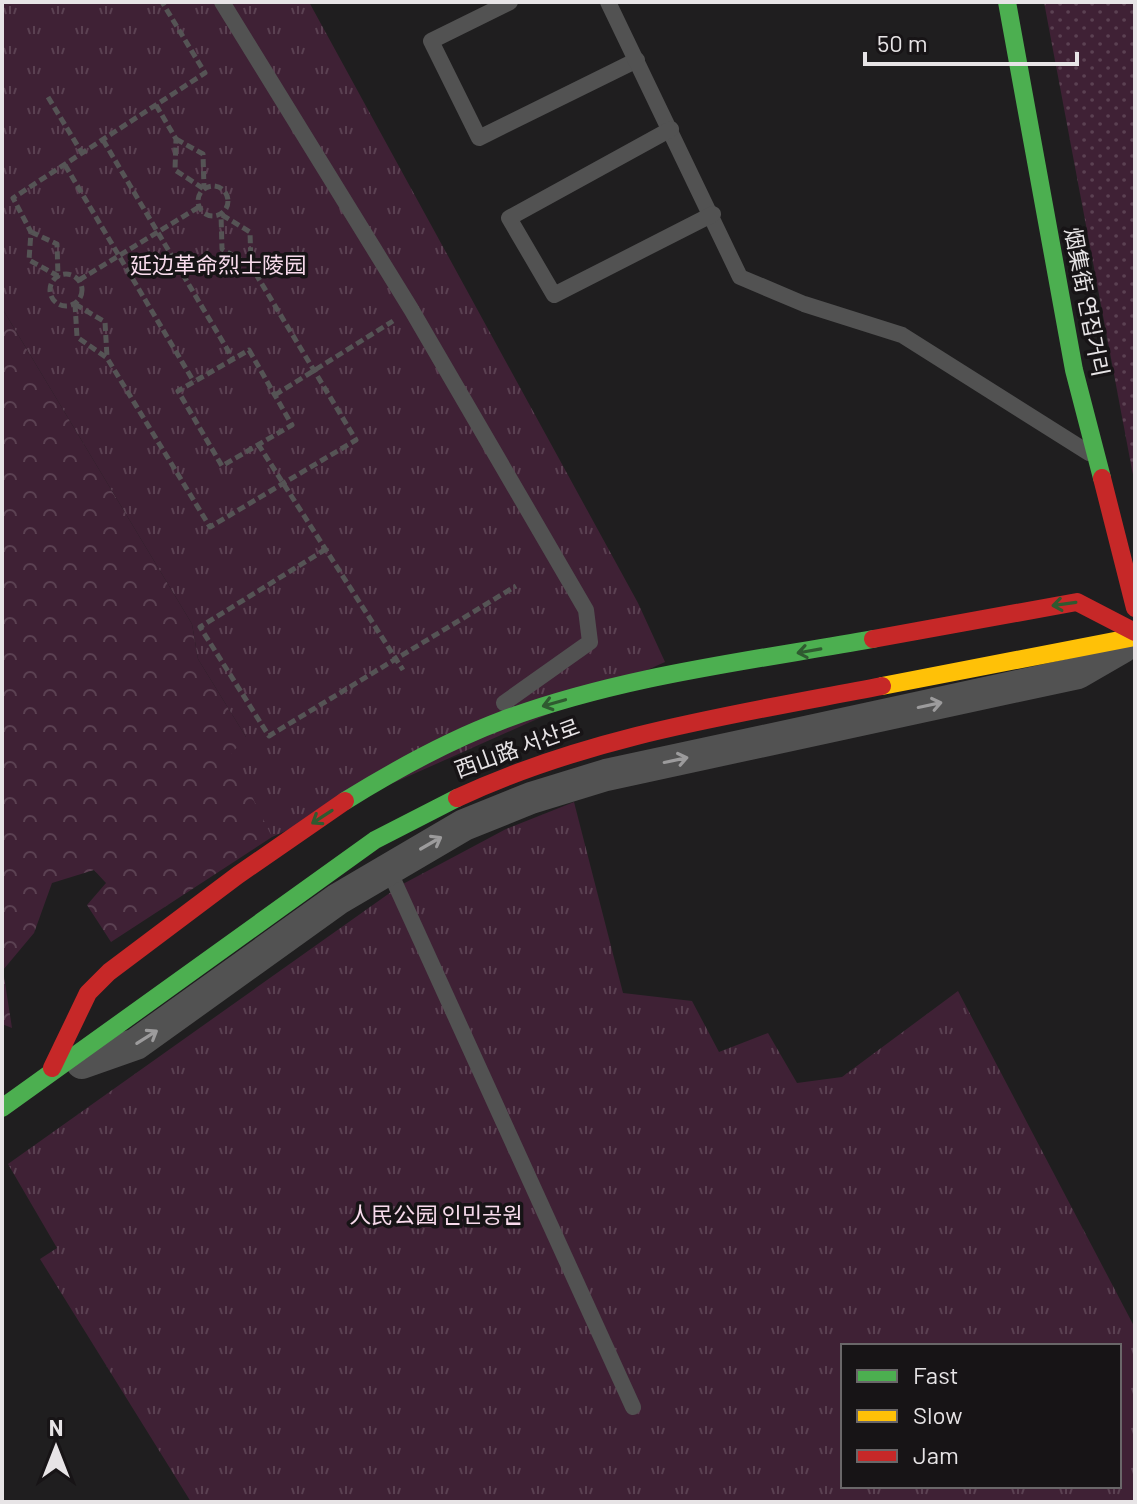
<svg xmlns="http://www.w3.org/2000/svg" width="1137" height="1504" font-family="Barlow,'Noto Sans SC','Noto Sans KR',sans-serif">
<style>
.grass{fill:url(#grass-dots)}
.forest{fill:url(#forest-crowns)}
.park{fill:url(#park-tufts);fill-rule:evenodd}
.lines{fill:none;stroke-linecap:round;stroke-linejoin:round}
.path{stroke:#555455;stroke-width:5;stroke-dasharray:8 4;stroke-linecap:butt}
.lane{stroke:#525252;stroke-width:16}
.street{stroke:#525252;stroke-width:32}
.fast{stroke:#4caf50;stroke-width:18}
.slow{stroke:#ffc107;stroke-width:18}
.jam{stroke:#c62828;stroke-width:18}
.oneway{stroke:#2f5a30}
.oneway2{stroke:#9c9b9c}
.labels{text-anchor:middle;stroke-width:7;stroke-linejoin:round;paint-order:stroke}
.park-label{font-size:22px;fill:#f8dbec;stroke:#171416}
.street-label{font-size:22px;fill:#e7e4e6;stroke:#171416}
</style>
<defs>
<pattern id="grass-dots" width="8" height="8" patternUnits="userSpaceOnUse" patternTransform="scale(2)"><rect width="8" height="8" fill="#3f2135"/><path d="M2 2h.1M6 6h.1" fill="none" stroke="#5b4152" stroke-width="1.8" stroke-linecap="round"/></pattern>
<pattern id="forest-crowns" width="20" height="18" patternUnits="userSpaceOnUse" patternTransform="scale(2)"><rect width="20" height="18" fill="#3f2135"/><path d="M2 6a3 3 0 1 1 6 0M12 15a3 3 0 1 1 6 0" fill="none" stroke="#5b4152"/></pattern>
<pattern id="park-tufts" width="24" height="20" patternUnits="userSpaceOnUse" patternTransform="scale(2)"><rect width="24" height="20" fill="#3f2135"/><path d="M3 7l-1-3M5 7V3M7 7l1-3M15 17l-1-3M17 17v-4M19 17l1-3" fill="none" stroke="#5b4152"/></pattern>
</defs>
<rect width="100%" height="100%" fill="#1f1e1f"/>
<path class="grass" d="M1044 2H1135V483L1132 470Z"/>
<path class="forest" d="M2 308 192 624 198 659 246 737 272 837 111 942 87 905 106 883 94 870 52 883 34 933 3 970 12 1028 2 1024Z"/>
<g class="park">
<path d="M2 2H309L638 603 665 662 272 837 231 754 246 737 198 659 192 624 2 308Z"/>
<path d="M574 802 623 993 692 1001 719 1052 768 1033 797 1083 842 1077 958 991 1135 1328V1502H191L40 1259 57 1248 8 1164 401 885 506 829ZM843 1346H1119V1486H843Z"/>
</g>
<g class="lines">
<g class="path">
<path d="M48 97 82 153"/>
<path d="M156 105 176 139 175 170 204 189"/>
<path d="M176 139 203 154 204 188"/>
<path d="M103 140 233 359"/>
<path d="M65 165 194 382"/>
<circle cx="213" cy="201" r="15"/>
<path d="M222 215 250 232 251 265"/>
<path d="M31 232 57 244 58 276 29 260 31 232 13 198 205 73 162 2"/>
<circle cx="66" cy="290" r="16"/>
<path d="M79 280 199 207"/>
<path d="M75 304 77 337 107 358 210 527 356 440 251 266 222 249 221 214"/>
<path d="M75 304 105 322 107 357"/>
<path d="M249 350 292 425 222 466 178 391Z"/>
<path d="M275 395 393 321"/>
<path d="M258 444 403 670"/>
<path d="M326 549 200 627 269 736 516 586"/>
</g>
<g class="lane">
<path d="M222 2 411 309 586 610 590 642 504 703"/>
<path d="M510 2 431 41 479 138 637 60"/>
<path d="M608 2 740 277 804 304 902 335 1089 453"/>
<path d="M671 129 509 218 554 295 713 214"/>
<path d="M388 868 633 1407"/>
</g>
<path class="street" d="M82 1063 136 1044 338 899 464 825 531 798 606 775 1078 673 1123 647"/>
<g class="fast">
<path d="M1007 2 1074 370 1102 478"/>
<path d="M345 801C395 770 447 741 503 720 621 676 750 661 873 639"/>
<path d="M2 1108 375 840 457 798"/>
</g>
<path class="slow" d="M882 686 1135 637"/>
<g class="jam">
<path d="M1102 478 1135 608"/>
<path d="M873 639 1077 602 1135 632"/>
<path d="M457 798C592 735 737 714 882 686"/>
<path d="M52 1068 88 993 109 972 238 875 345 801"/>
</g>
</g>
<defs><path id="oneway-shaft" d="M-6 0H5M1.5-3L5.5 0L1.5 3" fill="none" stroke-width="1.6" stroke-linecap="round" stroke-linejoin="round" transform="scale(2)"/></defs>
<g class="oneway">
<use href="#oneway-shaft" transform="translate(1064 604) rotate(172)"/>
<use href="#oneway-shaft" transform="translate(809 651) rotate(170)"/>
<use href="#oneway-shaft" transform="translate(554 703) rotate(164)"/>
<use href="#oneway-shaft" transform="translate(322 817) rotate(147)"/>
</g>
<g class="oneway2">
<use href="#oneway-shaft" transform="translate(930 705) rotate(-12)"/>
<use href="#oneway-shaft" transform="translate(676 760) rotate(-12)"/>
<use href="#oneway-shaft" transform="translate(431 843) rotate(-30)"/>
<use href="#oneway-shaft" transform="translate(147 1037) rotate(-32)"/>
</g>
<g class="labels">
<g class="park-label">
<text x="218" y="273">延边革命烈士陵园</text>
<text x="436" y="1223">人民公园 인민공원</text>
</g>
<g class="street-label">
<text transform="translate(1087 302) rotate(79)" y="8">烟集街 연집거리</text>
<text transform="translate(517 748) rotate(-20)" y="8">西山路 서산로</text>
</g>
</g>
<rect width="1137" height="1504" fill="none" stroke="#e7e4e6" stroke-width="8"/>
<rect x="841" y="1344" width="280" height="144" fill="#171416" stroke="#6a6769" stroke-width="2"/>
<rect x="857" y="1370" width="40" height="12" fill="#4caf50" stroke="#6a6769" stroke-width="2"/>
<text x="913" y="1384" font-size="24" fill="#e7e4e6">Fast</text>
<rect x="857" y="1410" width="40" height="12" fill="#ffc107" stroke="#6a6769" stroke-width="2"/>
<text x="913" y="1424" font-size="24" fill="#e7e4e6">Slow</text>
<rect x="857" y="1450" width="40" height="12" fill="#c62828" stroke="#6a6769" stroke-width="2"/>
<text x="913" y="1464" font-size="24" fill="#e7e4e6">Jam</text>
<g transform="translate(56 1448)" stroke="#171416" stroke-width="6" paint-order="stroke">
<path d="M0-6L14 30L0 20L-14 30Z" fill="#e7e4e6"/>
<text y="-12" font-size="22" font-weight="bold" text-anchor="middle" fill="#e7e4e6">N</text>
</g>
<path d="M865 52v12h212v-12" fill="none" stroke="#e7e4e6" stroke-width="4"/>
<text x="877" y="52" font-size="24" fill="#e7e4e6" stroke="#171416" stroke-width="6" paint-order="stroke">50 m</text>
</svg>
